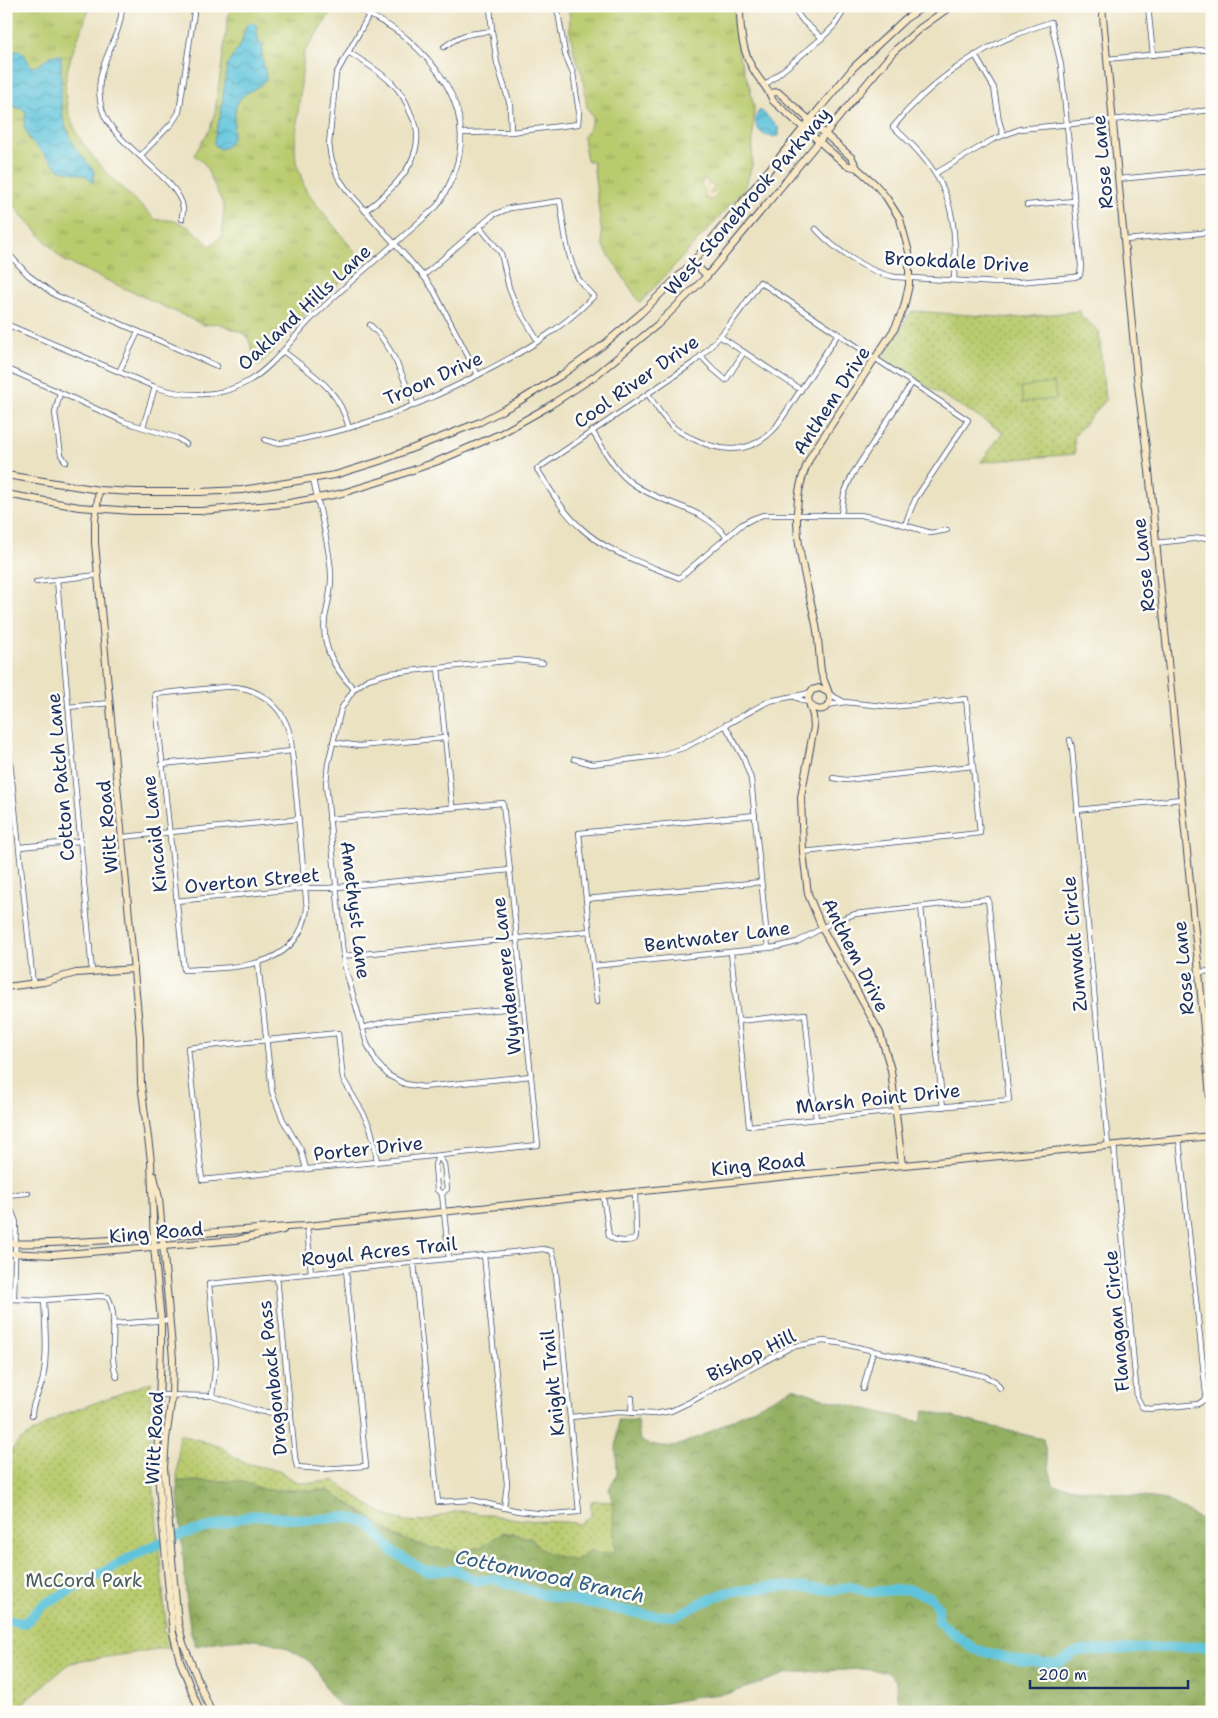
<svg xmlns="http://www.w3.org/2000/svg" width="1218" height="1718" font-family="'Shantell Sans',sans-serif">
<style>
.grass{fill:url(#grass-tufts);stroke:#6a7d66}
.forest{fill:url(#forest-crowns);stroke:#576f60}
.sand{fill:url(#sand-dots);stroke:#84847e}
.park{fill:url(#park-dots);stroke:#6a7d66}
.garden{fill:#bacb6e;stroke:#6a7d66}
.water{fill:url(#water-waves);stroke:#3c7a9c}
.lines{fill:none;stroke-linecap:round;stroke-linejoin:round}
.river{stroke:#5ec4db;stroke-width:10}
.street-casing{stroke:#3a4a6d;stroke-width:6}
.secondary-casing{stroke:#3a4a6d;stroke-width:8}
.street{stroke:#fff;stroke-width:4.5}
.secondary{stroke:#f8e8c3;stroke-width:6}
.labels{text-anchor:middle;stroke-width:5;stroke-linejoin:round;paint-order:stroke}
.street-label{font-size:19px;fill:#1b2f5e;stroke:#fdfcf7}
.park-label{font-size:19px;fill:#4b5e63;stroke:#fdfcf7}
.water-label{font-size:20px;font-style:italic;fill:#2f5c84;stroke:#fdfcf7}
</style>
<defs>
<pattern id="grass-tufts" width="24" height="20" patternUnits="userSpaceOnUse" patternTransform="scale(1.25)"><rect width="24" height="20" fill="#bacb6e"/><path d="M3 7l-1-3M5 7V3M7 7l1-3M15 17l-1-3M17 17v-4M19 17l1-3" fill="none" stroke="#96a55e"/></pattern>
<pattern id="forest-crowns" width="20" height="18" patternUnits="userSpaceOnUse" patternTransform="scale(1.25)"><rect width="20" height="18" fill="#93af61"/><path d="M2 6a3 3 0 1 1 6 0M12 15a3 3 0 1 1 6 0" fill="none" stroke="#778f53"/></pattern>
<pattern id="sand-dots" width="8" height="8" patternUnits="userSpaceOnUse" patternTransform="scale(1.25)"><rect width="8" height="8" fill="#eeda9e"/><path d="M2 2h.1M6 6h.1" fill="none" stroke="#ccbb8a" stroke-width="1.8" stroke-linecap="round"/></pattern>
<pattern id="park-dots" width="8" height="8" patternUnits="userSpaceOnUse" patternTransform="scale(1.25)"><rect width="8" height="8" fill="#bacb6e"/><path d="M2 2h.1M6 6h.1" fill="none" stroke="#96a55e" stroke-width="1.8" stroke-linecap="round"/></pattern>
<pattern id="water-waves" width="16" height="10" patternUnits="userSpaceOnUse" patternTransform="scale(1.25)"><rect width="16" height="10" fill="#5ec4db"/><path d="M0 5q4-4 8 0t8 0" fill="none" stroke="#4da0b5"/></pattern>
</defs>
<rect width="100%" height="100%" fill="#fdfcf7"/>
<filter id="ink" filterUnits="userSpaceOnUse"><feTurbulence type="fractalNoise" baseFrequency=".02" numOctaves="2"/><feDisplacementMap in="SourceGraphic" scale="10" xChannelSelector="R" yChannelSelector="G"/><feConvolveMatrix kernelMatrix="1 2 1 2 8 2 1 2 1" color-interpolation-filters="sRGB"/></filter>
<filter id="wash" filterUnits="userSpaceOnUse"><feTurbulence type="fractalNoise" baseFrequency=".0096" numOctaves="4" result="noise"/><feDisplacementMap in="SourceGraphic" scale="20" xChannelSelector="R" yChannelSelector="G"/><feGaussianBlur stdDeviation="1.12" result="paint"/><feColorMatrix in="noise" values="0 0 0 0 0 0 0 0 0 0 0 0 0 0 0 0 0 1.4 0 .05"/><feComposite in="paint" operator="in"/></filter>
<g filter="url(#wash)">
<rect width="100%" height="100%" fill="#ebe2c2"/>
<g class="grass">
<path d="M6 6H88L89 10C82 29 69 58 66 76 58 139 116 181 156 220 182 218 193 229 210 246L222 236 224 206 204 163 194 155 210 129 215 112 229 13 233 6H335L304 53 295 145 296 162 306 191 362 261 324 298 308 311 278 346 258 366 247 335 218 323 204 325 63 260 6 198Z"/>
<path d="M569 6H734L739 56 750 88 754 108 752 165 745 189 640 303 603 246 593 161H587L583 137 589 129 593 118 587 108 582 73 575 57 570 32Z"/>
</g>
<path class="forest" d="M793 1388 829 1400 921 1422 924 1410 1043 1439 1053 1485 1167 1500 1212 1526V1712H916C898 1705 896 1700 896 1681L887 1672 861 1669 788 1673 731 1693 702 1696 635 1709V1712H347C339 1705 332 1698 326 1688 321 1679 318 1670 310 1662 306 1659 301 1656 297 1654 266 1634 230 1638 196 1646L191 1634 187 1606 177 1481H241L266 1490H327L365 1514 393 1534 483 1546 504 1532 531 1538 541 1549 576 1561 584 1554 593 1550 612 1502 609 1489 617 1474 616 1450 618 1420H637L640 1440 647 1444 674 1447 701 1436Z"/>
<path class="sand" d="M705 179 708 181 707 185 711 184 714 185V188L710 192V194L715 192 717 194 714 199 709 200 705 198V190C703 187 699 185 703 180Z"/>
<g class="park">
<path d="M912 311 1014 318 1080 311 1081 316 1099 331 1105 401 1074 436 1075 454 981 462 1003 432 886 361 883 357Z"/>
<path d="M151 1382V1451L148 1455 151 1459 166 1625 163 1632 168 1634 170 1647 70 1663 21 1705 6 1709V1457L19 1441 60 1416Z"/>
<path d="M179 1434 221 1447 242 1462 279 1471 297 1482 312 1483 334 1480C360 1498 389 1526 423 1521 436 1519 447 1512 460 1511 486 1514 512 1519 537 1521 552 1522 566 1521 580 1524L591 1516V1501L612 1502 615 1552 599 1554 592 1550 584 1554 576 1561 553 1555 541 1549 531 1538 504 1532 483 1546 461 1552 433 1548 411 1542 393 1534 365 1514 327 1490H266L241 1481H177Z"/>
</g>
<path class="garden" d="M1054 383 1056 399 1023 402 1021 387Z"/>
<g class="water">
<path d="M252 22 257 26C258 33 256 43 264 46L262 47C261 61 265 66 266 79 259 90 242 91 237 104 231 118 239 147 219 149L214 144V140L221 113 227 65 241 44 246 26Z"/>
<path d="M15 51H21C27 56 27 64 34 67 45 64 49 51 61 56V104L64 122 74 146 94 171 93 183 86 176 59 169 30 140 24 127 26 111 6 103V55Z"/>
<path d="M759 111H762L779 128V136C763 140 749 126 759 111Z"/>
</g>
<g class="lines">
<path class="river" d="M6 1620 25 1623 43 1605 148 1548 180 1535 253 1515 307 1520 348 1517 368 1523 392 1551 425 1571 456 1570 477 1581 494 1579 541 1594 647 1615 676 1616 701 1603 728 1592 779 1586 833 1590 851 1587 870 1592 908 1589 930 1597 938 1606V1621L974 1649 1020 1661 1057 1664 1078 1651 1212 1646"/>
</g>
</g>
<g filter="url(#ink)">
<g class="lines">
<defs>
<g id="street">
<path d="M122 6C121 43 90 68 102 109 111 144 179 177 183 208 183 211 182 215 182 219"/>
<path d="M374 6 336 74 329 144 331 158 338 177 347 190 425 278 434 291 478 375"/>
<path d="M490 6 492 31 497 63 510 105 511 132"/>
<path d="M792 6 803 21 822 38"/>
<path d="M1148 6 1153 55"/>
<path d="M444 47C463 33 468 34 492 31"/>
<path d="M348 52C363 61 379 71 392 83 401 92 406 100 410 112 412 117 415 121 416 126 424 162 390 192 365 211"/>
<path d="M975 55 994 88 999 121 1003 134"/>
<path d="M1107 59 1212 49"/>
<path d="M764 86 822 38 834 26 847 6"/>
<path d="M461 133 511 132 578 124 579 112 573 73 565 54 557 6"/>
<path d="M140 156 172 123 179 112 195 6"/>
<path d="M936 173 992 140 1020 129 1212 110"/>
<path d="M1119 179 1212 170"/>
<path d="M1027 205 1074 201"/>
<path d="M479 226 501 253 509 288 515 303 538 341"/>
<path d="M816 229C835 250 867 272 895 277L998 283H1008L1075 277 1080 275 1081 266 1061 65 1051 22C988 41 935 76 893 127 948 174 958 209 954 280"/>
<path d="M1125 240 1212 232"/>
<path d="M6 251 28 275 55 295 217 366"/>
<path d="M6 324 155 387C184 397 219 398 247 382 274 367 291 339 312 318 351 279 396 244 437 206 480 142 462 86 406 38 391 24 371 17 354 6"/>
<path d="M370 325C391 343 405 380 414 406"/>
<path d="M721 337 801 390"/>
<path d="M283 351C314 376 338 387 349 428"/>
<path d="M701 356 713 369 726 380 744 352"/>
<path d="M6 368 125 422 177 438 186 444"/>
<path d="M119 372 138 332"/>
<path d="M60 393 55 413 61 455 66 462"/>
<path d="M648 394C655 405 662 417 671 425 679 433 689 437 698 441 728 454 754 452 776 427L838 334"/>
<path d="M143 427 155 387"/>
<path d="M592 431C604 449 615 472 633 484 664 506 700 505 727 537"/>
<path d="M265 440C269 441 272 442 276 443 285 444 315 436 325 434 381 421 427 401 478 375 520 354 561 330 594 296 589 290 582 285 578 278 566 255 564 226 560 201L510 208 493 215 423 276"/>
<path d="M313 479C319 509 329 542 331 573 332 589 328 603 325 618 321 647 335 669 354 689"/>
<path d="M841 514 844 494 852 475 912 383"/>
<path d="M905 525 911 509 916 498 968 420 760 282C740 312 721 339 693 363L537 469C550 489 562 511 580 527 607 553 646 564 679 578L741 525 752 519 763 515H860L887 520 931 533 947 530"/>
<path d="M1155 543 1212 537"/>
<path d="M57 580 92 972"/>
<path d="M36 582 98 575"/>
<path d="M438 668 452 806"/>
<path d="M224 687C259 685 286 707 291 741L307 909C298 971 233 967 184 970L155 694Z"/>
<path d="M829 694 844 702"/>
<path d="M795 697 809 703"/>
<path d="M68 707 110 703"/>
<path d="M6 722 33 984"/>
<path d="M725 725 743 757 751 779 768 948"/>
<path d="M1070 740 1072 748 1108 1146"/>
<path d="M333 742 359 746 445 738"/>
<path d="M574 759 592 764 658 756 686 747 769 701 805 694 810 692"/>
<path d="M162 764 292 751"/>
<path d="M833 778 846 780 973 766"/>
<path d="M1077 810 1181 799"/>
<path d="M329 819 503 803 538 1145 202 1180 188 1048 338 1033 343 1079 363 1113 370 1127 374 1142 377 1162"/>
<path d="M123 837 299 819"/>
<path d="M20 847 80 841"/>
<path d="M803 852 980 833 966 699 892 707 845 702 828 705"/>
<path d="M586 899 761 882"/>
<path d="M176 901 306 888H328L510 870"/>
<path d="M921 907 943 1107"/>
<path d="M343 956 589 931"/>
<path d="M258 963 272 1092 283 1120 301 1150 306 1169"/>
<path d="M593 966 777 947 797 942 833 922 855 914 988 899 1009 1100 749 1126 731 952"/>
<path d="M1199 972 1212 971"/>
<path d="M597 1002 579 833 755 815"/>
<path d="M738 1021 805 1014 816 1119"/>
<path d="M362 1028 389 1021 524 1007"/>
<path d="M531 1076 423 1087 405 1084 388 1075 377 1063 367 1044 344 964 326 784 328 764 341 709 354 689 368 679 390 673 517 660 543 663"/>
<path d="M1114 1145 1137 1397 1142 1407 1150 1409 1198 1404 1204 1400 1206 1394 1179 1139"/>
<path d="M438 1156 435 1165 437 1190 442 1194 449 1259"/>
<path d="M438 1156 444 1164 447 1189 442 1194"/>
<path d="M6 1195 28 1193"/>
<path d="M603 1195 609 1236C616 1242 626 1242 635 1239L636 1235 635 1192"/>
<path d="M6 1204 12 1212 16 1222 14 1299"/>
<path d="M307 1226 311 1273"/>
<path d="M484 1255 507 1484 504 1508"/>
<path d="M277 1277 295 1457 297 1467 323 1469 366 1466 346 1270"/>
<path d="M6 1299 44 1300 100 1296 108 1297C120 1318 107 1354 117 1377"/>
<path d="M113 1324 170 1320"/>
<path d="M863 1389 873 1351"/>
<path d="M160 1395 212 1396 258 1411 274 1413 291 1411"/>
<path d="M212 1396 216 1362 209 1284 543 1249 552 1251 555 1262 579 1512 553 1514 536 1513 518 1511 472 1500 438 1502 414 1263"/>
<path d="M631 1413 632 1398"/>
<path d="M32 1415C31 1403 41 1391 43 1378 48 1353 45 1325 44 1300"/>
<path d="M571 1417 619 1412 654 1414 671 1411 690 1402 791 1347 823 1341 839 1343 984 1376 995 1381 1000 1388"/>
</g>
<g id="secondary">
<path d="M740 6C740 31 742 53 756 74 762 83 769 90 773 101L846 165 857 168"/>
<path d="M1102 6 1137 378 1149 471 1199 972 1212 1121"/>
<path d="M770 93 778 92 852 158 857 168 875 184 886 197 900 219 909 252V285L904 307 895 328 812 454C782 510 804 567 816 625 819 641 819 656 821 671 822 679 831 693 830 700 828 714 809 712 808 697L812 690 820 688 827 692"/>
<path d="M693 262 707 276"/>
<path d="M6 475 99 490 134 492H199L242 490 335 475 380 461 480 422 516 403 560 376 602 346 640 314 693 262 853 68 905 19 925 6"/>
<path d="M99 490 95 521V543L140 1037 141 1084 151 1161 154 1247 161 1321V1345L157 1462 159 1486 173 1633 180 1661 200 1712"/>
<path d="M6 494 79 507 132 511H201L284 504 339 494 385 480 438 461 500 434 546 408 595 376 657 325 707 276 893 52 919 29 951 6"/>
<path d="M810 706 813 716 814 727 801 797 803 852 808 894 822 928 880 1033 891 1070 902 1165"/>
<path d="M6 987 44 982 76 973 134 969"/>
<path d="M154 1176 159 1198 173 1359 172 1396 166 1439 164 1468 174 1581 178 1623 183 1643 211 1712"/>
<path d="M6 1243C41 1245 75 1242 109 1240 175 1236 241 1229 307 1226L808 1174 1212 1136"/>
<path d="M6 1253 53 1255 176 1245 236 1240 283 1230"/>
</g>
</defs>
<use href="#street" class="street-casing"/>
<use href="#secondary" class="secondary-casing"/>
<use href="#street" class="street"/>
<use href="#secondary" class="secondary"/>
</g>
</g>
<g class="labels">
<g class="street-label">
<text transform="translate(1102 162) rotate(-95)" y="7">Rose Lane</text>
<text transform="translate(747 201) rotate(-49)" y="7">West Stonebrook Parkway</text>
<text transform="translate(957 261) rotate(3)" y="7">Brookdale Drive</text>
<text transform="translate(304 307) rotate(-43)" y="7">Oakland Hills Lane</text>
<text transform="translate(433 378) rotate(-24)" y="7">Troon Drive</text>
<text transform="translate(636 381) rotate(-35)" y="7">Cool River Drive</text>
<text transform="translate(831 400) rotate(-57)" y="7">Anthem Drive</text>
<text transform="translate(1143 565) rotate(-96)" y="7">Rose Lane</text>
<text transform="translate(60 777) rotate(-95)" y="7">Cotton Patch Lane</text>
<text transform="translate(107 827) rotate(-95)" y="7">Witt Road</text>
<text transform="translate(154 834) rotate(-96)" y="7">Kincaid Lane</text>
<text transform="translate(252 880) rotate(-5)" y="7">Overton Street</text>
<text transform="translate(356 910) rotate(83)" y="7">Amethyst Lane</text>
<text transform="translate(717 936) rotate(-7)" y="7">Bentwater Lane</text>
<text transform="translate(1074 944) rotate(-95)" y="7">Zumwalt Circle</text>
<text transform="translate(856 955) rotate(63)" y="7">Anthem Drive</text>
<text transform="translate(1183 968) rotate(-95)" y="7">Rose Lane</text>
<text transform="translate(506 976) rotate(-96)" y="7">Wyndemere Lane</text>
<text transform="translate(878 1098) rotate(-6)" y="7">Marsh Point Drive</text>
<text transform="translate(368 1148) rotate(-6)" y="7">Porter Drive</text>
<text transform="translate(758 1164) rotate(-6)" y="7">King Road</text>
<text transform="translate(156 1232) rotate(-5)" y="7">King Road</text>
<text transform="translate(379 1251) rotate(-6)" y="7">Royal Acres Trail</text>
<text transform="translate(1116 1321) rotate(-95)" y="7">Flanagan Circle</text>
<text transform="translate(751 1355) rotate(-26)" y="7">Bishop Hill</text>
<text transform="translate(272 1378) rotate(-96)" y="7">Dragonback Pass</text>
<text transform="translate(552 1383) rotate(-96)" y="7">Knight Trail</text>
<text transform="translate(154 1438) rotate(-87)" y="7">Witt Road</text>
</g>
<g class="park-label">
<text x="84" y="1587">McCord Park</text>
</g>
<g class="water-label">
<text transform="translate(550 1576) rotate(12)" y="7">Cottonwood Branch</text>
</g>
</g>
<rect width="1218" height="1718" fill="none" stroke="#fdfcf7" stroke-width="25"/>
<path d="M1030 1680v8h158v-8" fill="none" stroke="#1b2f5e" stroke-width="2.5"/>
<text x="1038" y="1680" font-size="15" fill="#1b2f5e" stroke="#fdfcf7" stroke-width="4" paint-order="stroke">200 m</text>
</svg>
